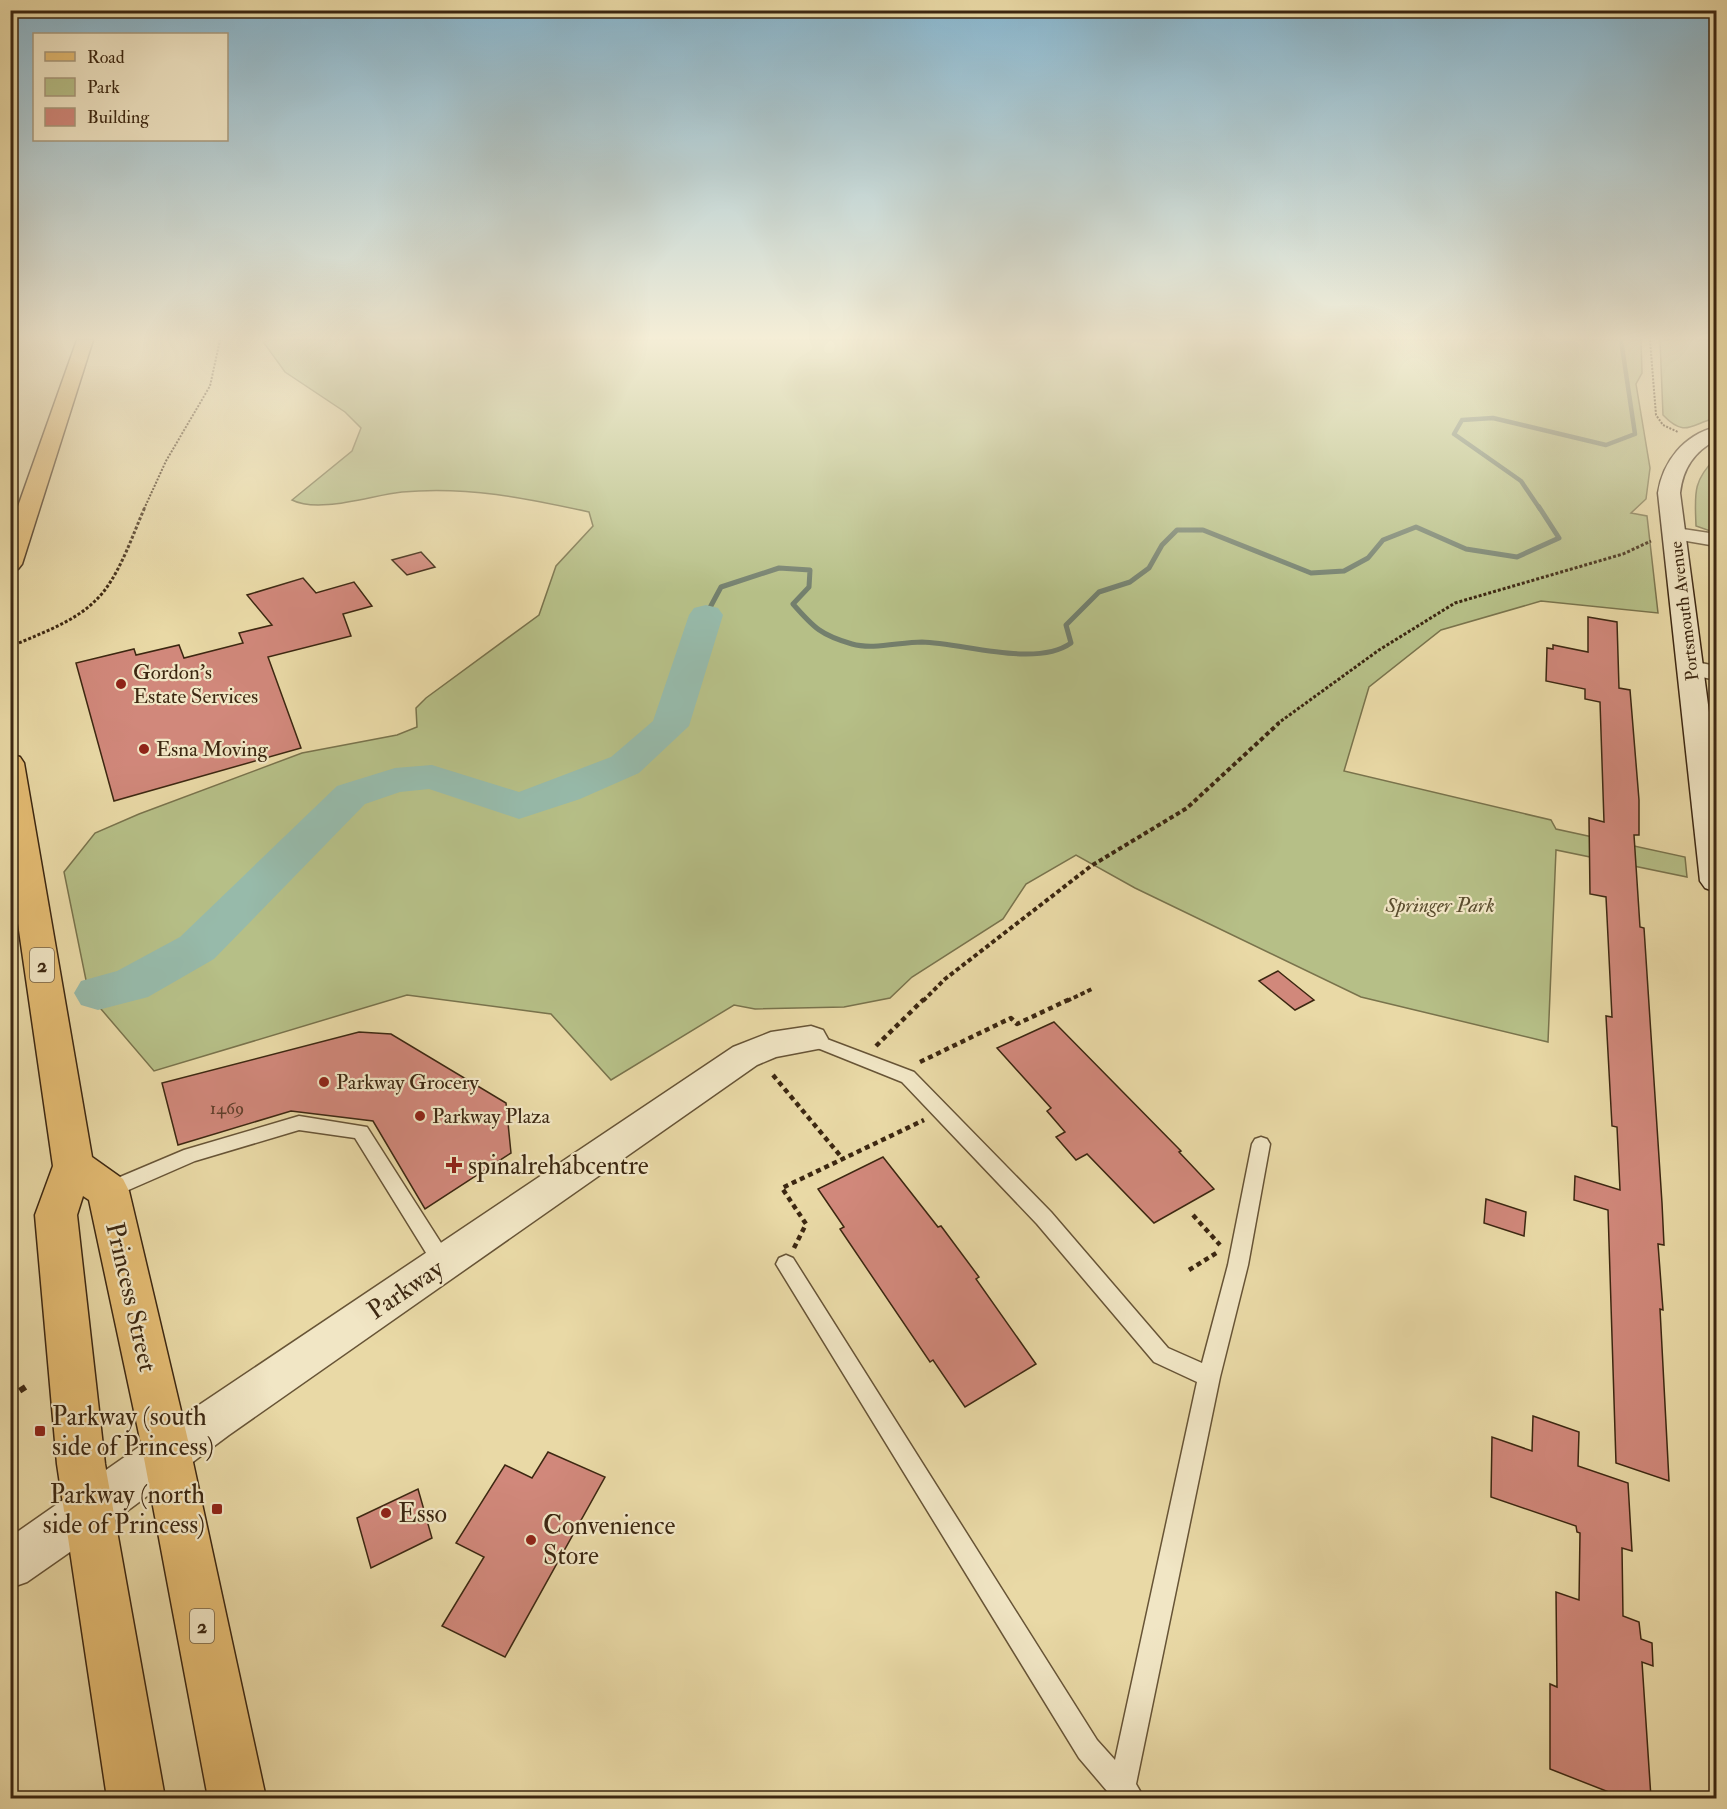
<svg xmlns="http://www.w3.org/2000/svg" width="1727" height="1809" font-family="'IM FELL Double Pica',serif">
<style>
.green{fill:#b6bf87;stroke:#79734c;stroke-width:1.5}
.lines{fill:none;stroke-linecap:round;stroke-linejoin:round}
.stream-far1{stroke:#737f6d;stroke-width:4.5}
.stream{stroke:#737f6d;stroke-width:5}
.river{fill:#97baaa;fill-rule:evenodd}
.building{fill:#d1887b;stroke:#3c2711;stroke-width:1.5}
.lane-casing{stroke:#675436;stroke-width:3}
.street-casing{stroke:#675436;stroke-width:3}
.secondary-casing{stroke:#3c2711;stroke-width:3}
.primary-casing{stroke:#3c2711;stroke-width:3}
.path-far4{stroke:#3c2711;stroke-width:2;stroke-dasharray:2 1.5;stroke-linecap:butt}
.path-far3{stroke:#3c2711;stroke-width:3;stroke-dasharray:3 2;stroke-linecap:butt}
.path-far2{stroke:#3c2711;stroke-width:4;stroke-dasharray:4.5 3;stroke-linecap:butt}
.path-far1{stroke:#3c2711;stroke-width:4.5;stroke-dasharray:5 4;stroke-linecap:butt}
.path{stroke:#3c2711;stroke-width:6;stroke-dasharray:7 4.5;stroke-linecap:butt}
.lane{fill:#f1e6c5;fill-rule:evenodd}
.street{fill:#f1e6c5;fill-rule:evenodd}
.secondary{fill:#f1e6c5;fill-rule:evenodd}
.primary{fill:#e4bc73;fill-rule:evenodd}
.poi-dot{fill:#8f2418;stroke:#f1e6c5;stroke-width:2}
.labels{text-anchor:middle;stroke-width:4.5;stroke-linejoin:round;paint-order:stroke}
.far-street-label{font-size:18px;fill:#3c2711;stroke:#f1e6c5}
.number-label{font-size:18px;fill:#613f2c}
.shield{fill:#f1e6c5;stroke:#726047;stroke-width:1.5}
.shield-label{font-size:20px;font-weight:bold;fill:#3c2711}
.poi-label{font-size:21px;fill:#3c2711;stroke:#f1e6c5;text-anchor:start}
.park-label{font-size:21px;font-style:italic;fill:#5a4d2e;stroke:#f1e6c5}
.near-poi-label{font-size:26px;fill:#3c2711;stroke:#f1e6c5;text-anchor:start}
.near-street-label{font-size:26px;fill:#3c2711;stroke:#f1e6c5}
</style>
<rect width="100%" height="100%" fill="#e9d9a6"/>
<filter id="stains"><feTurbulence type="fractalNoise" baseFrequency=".00333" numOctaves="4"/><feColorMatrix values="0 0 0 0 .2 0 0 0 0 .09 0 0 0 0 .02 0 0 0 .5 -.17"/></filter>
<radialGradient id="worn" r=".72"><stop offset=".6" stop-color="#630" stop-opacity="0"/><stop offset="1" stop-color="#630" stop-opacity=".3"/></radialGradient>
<g class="green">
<path d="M268 340H1641L1642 373 1636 384 1650 468 1646 499 1631 513 1647 516 1658 613 1541 601 1441 630 1369 687 1344 771 1551 820 1556 829 1685 857 1687 877 1556 850 1548 1042 1361 997 1135 888 1076 855 1026 884 1003 919 912 977 890 998 844 1007 755 1009 734 1005 611 1080 551 1014 407 995 154 1071 89 995 64 872 95 833 139 814 302 753 397 735 417 727 416 708 426 698 539 615 556 566 593 526 589 512C527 498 466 486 402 492 372 495 319 514 292 500L352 451 361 428 345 412 285 372 264 343Z"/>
<path d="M1660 340H1716V418C1692 423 1686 439 1663 415Z"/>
<path d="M1716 458V533L1696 526C1695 495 1692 481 1716 458Z"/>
</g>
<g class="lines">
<path class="stream-far1" d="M1540 509 1521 481 1454 434 1462 420 1493 418 1606 445 1635 434 1621 340"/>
<path class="stream" d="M706 615 721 587 779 568 810 570 809 587 793 604C814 628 821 635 852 644 873 650 900 642 922 642 964 643 1036 668 1071 643L1066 625 1099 592 1130 582 1149 568 1162 545 1177 530H1203L1311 573 1344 571 1368 558 1383 540 1416 527 1466 549 1517 557 1559 538 1539 507"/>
<path class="river" d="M706 605 718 608 723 615 689 726 639 773 580 799 519 819 429 789 400 792 365 804 214 959 148 997 98 1010 81 1005 74 993 81 981 117 971 180 937 337 786 395 768 432 765 519 792 611 757 653 721 689 615 694 608Z"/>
</g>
<g class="building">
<path d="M421 552 435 567 407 575 392 560Z"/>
<path d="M303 578 316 593 354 582 372 606 343 614 351 636 268 657 301 748 114 801 76 663 134 649 136 655 179 645 184 658 243 643 239 633 272 625 247 595Z"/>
<path d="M1588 617 1617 622 1619 688 1630 690 1639 800V835H1634L1640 927 1644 928 1662 1203 1664 1245 1658 1244 1663 1310 1660 1309 1669 1481 1616 1463 1608 1210 1574 1200 1575 1176 1620 1190 1617 1127 1612 1126 1606 1016 1612 1017 1606 897 1590 894 1589 818 1604 822 1600 702 1585 699V689L1546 681 1547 648 1553 649V645L1588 652Z"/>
<path d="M1278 971 1314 1000 1295 1010 1259 981Z"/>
<path d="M1054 1022 1181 1151 1179 1152 1214 1189 1154 1223 1087 1154 1076 1160 1056 1137 1065 1132 1047 1111 1051 1108 997 1048Z"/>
<path d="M359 1032 391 1034 506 1103 511 1153 425 1209 373 1121 291 1111 178 1145 162 1083Z"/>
<path d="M883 1157 938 1227 941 1226 979 1277 976 1279 1036 1364 965 1407 933 1360 930 1362 840 1229 844 1227 818 1189Z"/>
<path d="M1486 1199 1526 1212 1524 1236 1484 1223Z"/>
<path d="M1533 1416 1579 1432 1578 1466 1628 1483 1632 1551 1622 1548 1623 1616 1639 1622 1641 1639 1652 1643 1653 1666 1642 1662 1651 1798H1624L1550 1769V1684L1557 1687 1556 1592 1579 1600 1580 1533 1577 1532 1576 1526 1491 1497 1492 1437 1532 1451Z"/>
<path d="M548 1452 605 1477 505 1657 442 1626 484 1557 456 1543 505 1465 532 1478Z"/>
<path d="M418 1489 432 1538 371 1568 357 1518Z"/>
</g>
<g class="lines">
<defs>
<g id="lane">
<path d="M811 1033 914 1072 1051 1212 1168 1348 1202 1363 1228 1265 1252 1144 1255 1139 1261 1137 1267 1139 1270 1144 1248 1265 1220 1377 1136 1784 1144 1798H1113L1079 1758 776 1264 779 1258 786 1255 793 1258 1097 1740 1115 1760 1197 1382 1154 1362 1037 1224 902 1082 805 1043 803 1039 805 1035Z"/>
<path d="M299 1116 367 1127 450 1257 453 1263 450 1269 443 1272 436 1269 355 1138 299 1130 195 1161 108 1199 101 1197 99 1191 101 1185 184 1150Z"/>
</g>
<g id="street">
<path d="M1676 528 1716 534V546L1669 538 1666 534 1669 530Z"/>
<path d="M1691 661 1716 666V680L1683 673 1679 668 1683 663Z"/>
<path d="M811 1026 823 1030 828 1039 823 1048 776 1057 757 1065 229 1435 103 1529 27 1582 10 1588V1537L199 1405 733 1047 771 1032Z"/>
</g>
<path id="secondary" d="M1716 427V440C1694 452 1683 468 1680 493L1716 765V892L1705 888 1700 881 1658 493C1663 461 1684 435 1716 427Z"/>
<g id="primary">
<path d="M77 340H93L22 564 18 569 10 571V529Z"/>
<path d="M10 754 20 757 24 763 92 1157 123 1179 129 1191 191 1453 266 1798H208L143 1453 89 1200 83 1196 77 1215 105 1464 165 1798H107L57 1464 35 1215 53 1166 10 868Z"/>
</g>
</defs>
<use href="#lane" class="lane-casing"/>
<use href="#street" class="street-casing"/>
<use href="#secondary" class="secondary-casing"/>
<use href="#primary" class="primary-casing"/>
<g class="path-far4">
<path d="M1650 340 1656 415 1663 425 1678 432"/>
<path d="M144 509 166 461 210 386 220 340"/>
</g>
<g class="path-far3">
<path d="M10 647C38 634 73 623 95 601 118 580 132 536 145 507"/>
<path d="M1277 724 1379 650 1455 603 1623 554 1651 541"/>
</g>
<g class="path-far2">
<path d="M923 1001 945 979 1091 866 1187 808 1279 723"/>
<path d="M1067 1001 1094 988"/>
</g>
<g class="path-far1">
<path d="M876 1046 924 999"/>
<path d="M920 1062 1011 1018 1017 1024 1070 999"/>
<path d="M773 1075 843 1159"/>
<path d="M1193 1215 1220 1245"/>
<path d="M794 1248 806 1224 782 1188 924 1120"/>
<path d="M1189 1270 1218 1252"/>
</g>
<path class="path" d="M10 1397 27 1386"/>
<use href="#lane" class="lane"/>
<use href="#street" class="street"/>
<use href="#secondary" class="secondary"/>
<use href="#primary" class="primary"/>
</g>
<linearGradient id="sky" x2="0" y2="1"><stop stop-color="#87b6cf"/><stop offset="0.57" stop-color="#f5eed7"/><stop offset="1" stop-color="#f5eed7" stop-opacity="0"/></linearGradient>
<rect width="1727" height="593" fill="url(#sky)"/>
<g class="poi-dot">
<circle cx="121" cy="684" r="6"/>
<circle cx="144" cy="749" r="6"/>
<circle cx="324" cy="1082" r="6"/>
<circle cx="420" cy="1116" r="6"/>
<path d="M451 1156h6v6h6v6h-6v6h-6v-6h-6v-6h6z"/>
<rect x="34" y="1425" width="12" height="12" rx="3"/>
<rect x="211" y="1503" width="12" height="12" rx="3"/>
<circle cx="386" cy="1513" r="6"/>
<circle cx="531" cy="1540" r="6"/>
</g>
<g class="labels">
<g class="far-street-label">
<text transform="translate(1684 611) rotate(-97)" y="6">Portsmouth Avenue</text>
</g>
<g class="number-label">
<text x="227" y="1114">1469</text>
</g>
<g class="shield">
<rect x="30" y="948" width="24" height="34" rx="4.5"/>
<rect x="190" y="1609" width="24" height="34" rx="4.5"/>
</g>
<g class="shield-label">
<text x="42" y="972">2</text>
<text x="202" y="1633">2</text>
</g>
<g class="poi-label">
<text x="133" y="679">Gordon's<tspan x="133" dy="24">Estate Services</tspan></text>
<text x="156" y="756">Esna Moving</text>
<text x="336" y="1089">Parkway Grocery</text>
<text x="432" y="1123">Parkway Plaza</text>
</g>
<g class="park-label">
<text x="1440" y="912">Springer Park</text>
</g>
<g class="near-poi-label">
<text x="468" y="1174">spinalrehabcentre</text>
<text x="52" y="1425">Parkway (south<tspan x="52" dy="30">side of Princess)</tspan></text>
<text x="205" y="1503" text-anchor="end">Parkway (north<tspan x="205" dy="30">side of Princess)</tspan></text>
<text x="398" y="1522">Esso</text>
<text x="543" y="1534">Convenience<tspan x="543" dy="30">Store</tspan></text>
</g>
<g class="near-street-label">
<text transform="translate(405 1289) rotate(-34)" y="9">Parkway</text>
<text transform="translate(132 1297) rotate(77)" y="9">Princess Street</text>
</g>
</g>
<rect width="1727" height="1809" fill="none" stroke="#e9d9a6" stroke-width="36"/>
<rect x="12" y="12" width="1703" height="1785" fill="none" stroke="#3c2711" stroke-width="3"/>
<rect x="18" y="18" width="1691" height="1773" fill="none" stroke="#3c2711" stroke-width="1.5"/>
<rect x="33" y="33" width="195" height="108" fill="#f1e6c5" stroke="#a99a7d" stroke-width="1.5"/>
<rect x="45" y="52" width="30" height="9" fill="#e4bc73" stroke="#a99a7d" stroke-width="1.5"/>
<text x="87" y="63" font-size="18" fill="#3c2711">Road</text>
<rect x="45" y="78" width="30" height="18" fill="#b6bf87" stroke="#a99a7d" stroke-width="1.5"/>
<text x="87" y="93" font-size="18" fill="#3c2711">Park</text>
<rect x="45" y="108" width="30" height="18" fill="#d1887b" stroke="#a99a7d" stroke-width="1.5"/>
<text x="87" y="123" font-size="18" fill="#3c2711">Building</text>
<rect width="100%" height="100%" filter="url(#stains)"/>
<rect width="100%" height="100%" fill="url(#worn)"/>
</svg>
